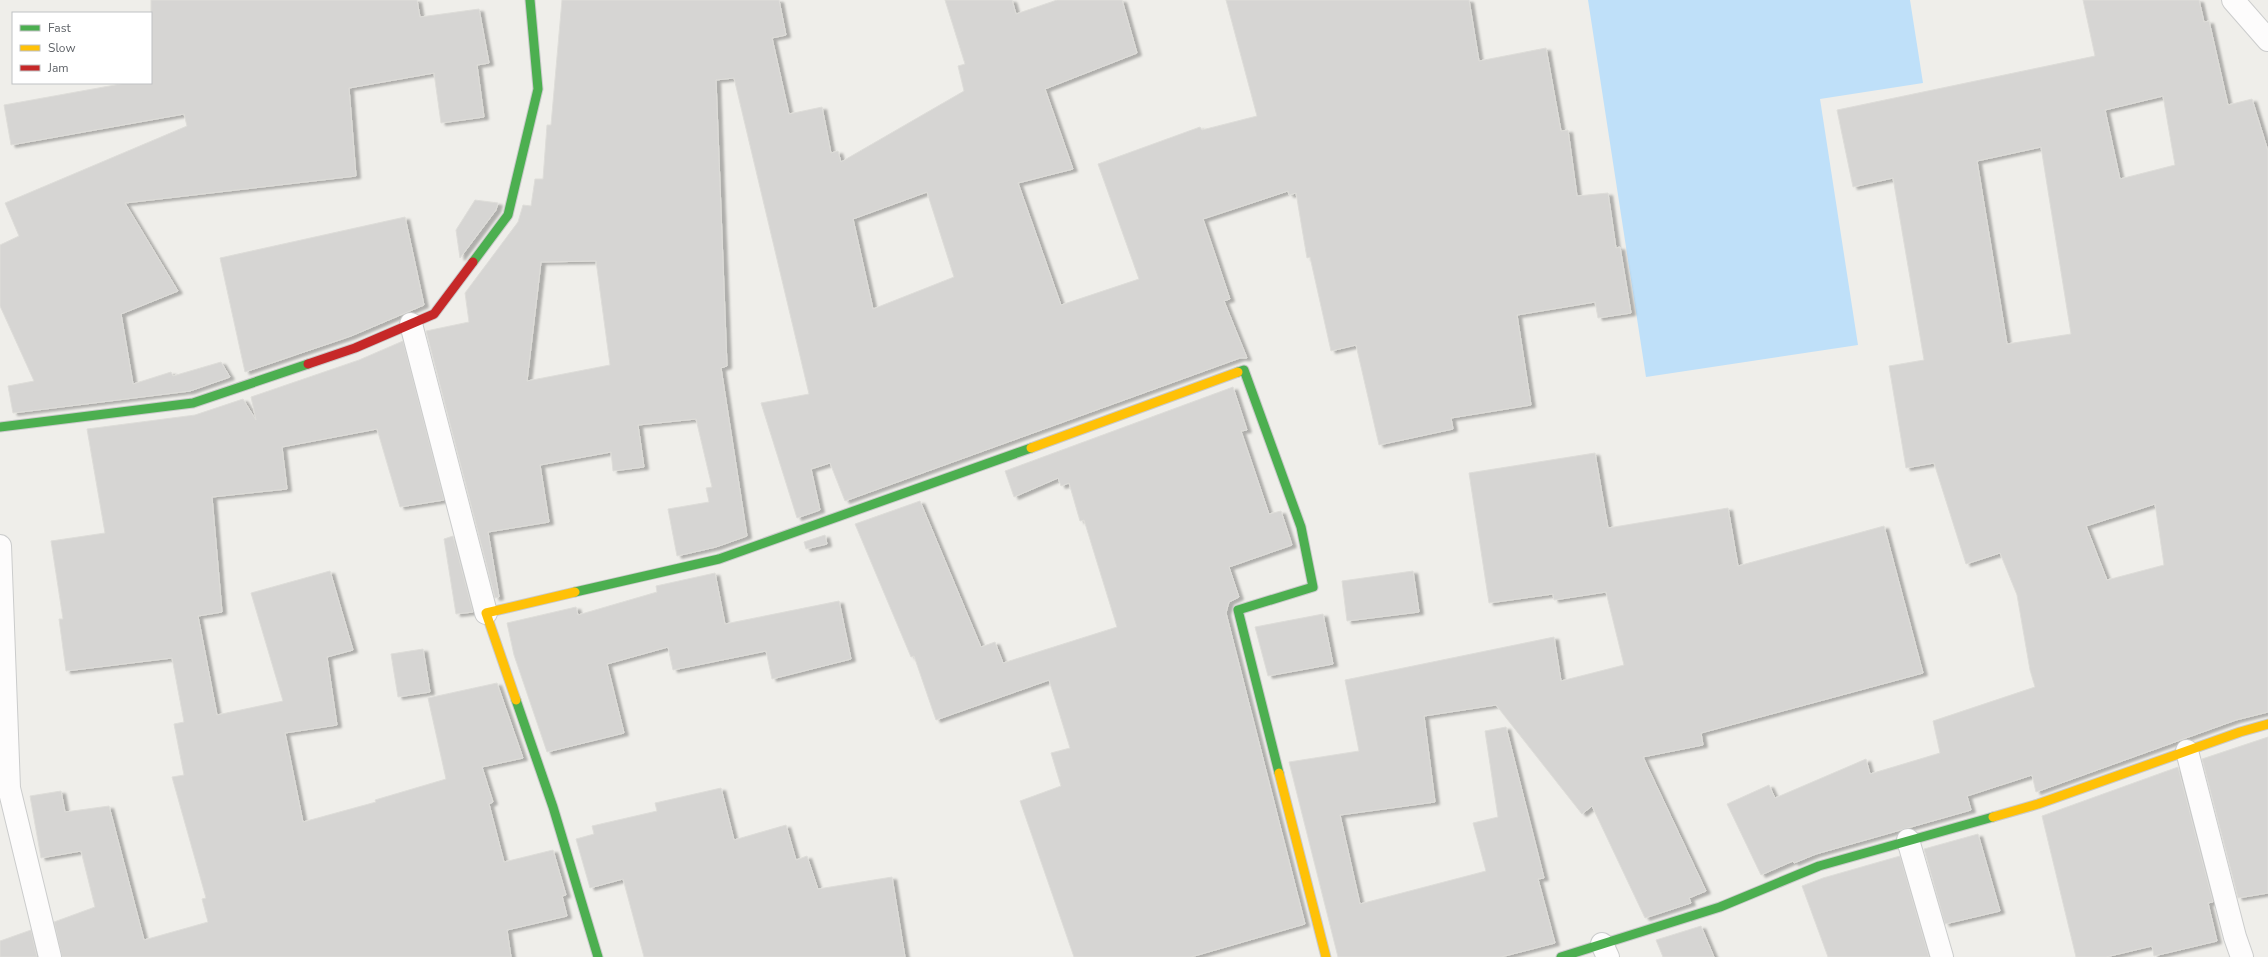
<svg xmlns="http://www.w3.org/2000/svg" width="2268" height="957" font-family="'Nunito Sans',sans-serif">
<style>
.water{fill:#bfe0f9}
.building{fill:#d6d5d3;stroke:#deddd9;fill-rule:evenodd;filter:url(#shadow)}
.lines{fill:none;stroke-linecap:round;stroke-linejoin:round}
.street-casing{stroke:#cbcccc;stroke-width:24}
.fast-casing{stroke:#cacacb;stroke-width:11}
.slow-casing{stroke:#cacacb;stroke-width:11}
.jam-casing{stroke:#cacacb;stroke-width:11}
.street{stroke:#fdfcfc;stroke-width:22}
.fast{stroke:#4caf50;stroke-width:9}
.slow{stroke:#ffc107;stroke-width:9}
.jam{stroke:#c62828;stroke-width:9}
</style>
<defs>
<filter id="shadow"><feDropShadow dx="4.5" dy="2.5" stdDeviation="1" flood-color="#0004"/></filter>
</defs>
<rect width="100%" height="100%" fill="#efeeea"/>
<path class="water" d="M1588 0H1910L1923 83 1820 99 1858 345 1646 377Z"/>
<g class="building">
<path d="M151 0H417L420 17 479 9 489 63 477 65 484 117 441 123 434 73 349 88 356 176 125 203 178 291 121 314 133 384 171 372 173 376 221 362 230 377 190 391 13 413 8 386 34 381 0 306V245L19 236 5 203 187 126 184 114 11 145 4 105 126 83H151Z"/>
<path d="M562 0H779L786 35 772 38 789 114 822 107 831 153 838 151 841 162 964 91 958 66 965 64 945 0H1012L1016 14 1057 0H1122L1137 53 1045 89 1073 169 1018 183 1061 305 1139 279 1098 164 1200 127 1202 130 1257 116 1226 0H1469L1479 61 1546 48 1561 131 1568 130 1577 196 1608 193 1616 248 1620 247 1631 313 1598 318 1595 302 1517 315 1531 405 1451 418 1453 429 1379 445 1356 345 1331 351 1310 257 1307 258 1296 193 1289 195 1288 191 1203 219 1230 299 1224 301 1247 358H1240L845 501 830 463 811 469 820 510 797 518 761 403 809 394 734 78 716 80 727 366 721 368 747 536 716 547 677 556 668 509 709 502 706 488 712 487 696 419 638 425 644 467 613 471 611 452 540 465 549 522 488 532 499 597 495 598 426 331 469 322 465 293 518 222 523 205 531 206 535 179H543L547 125H551ZM927 192 954 277 873 309 853 219ZM596 261 610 365 527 381 541 262Z"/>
<path d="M2083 0H2199L2204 22 2209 21 2228 105 2252 99 2268 151V712L2236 720 2036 792 2032 775 1967 796 1971 810 1816 854 1794 863 1793 861 1761 875 1727 804 1769 785 1775 798 1866 759 1870 774 1940 753 1933 721 2035 687 2030 670 2017 595 2000 553 1966 564 1934 463 1906 468 1889 366 1924 360 1893 178 1853 187 1837 110 2095 56ZM2163 96 2175 165 2120 179 2105 110ZM2041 147 2071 334 2007 344 1977 161ZM2155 504 2164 565 2107 580 2086 526Z"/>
<path d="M475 200 498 203 496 210 460 258 456 230Z"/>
<path d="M405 217 424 305 351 336 245 372 220 258Z"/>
<path d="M403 341 444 500 400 507 377 429 282 447 287 489 212 497 222 612 198 616 217 715 283 701 251 593 330 571 353 650 327 657 337 725 285 733 303 822 376 802 375 800 446 779 428 698 497 683 523 758 482 767 493 802 489 804 504 862 553 850 566 895 562 896 567 916 507 930 511 957H62L54 922 95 907 81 851 41 858 30 796 61 791 65 812 109 806 144 940 208 922 202 899 206 898 172 777 184 775 174 724 184 722 172 658 66 671 59 619H63L51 541 105 533 87 429 195 415 243 399 256 420 251 397 359 360Z"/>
<path d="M1233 387 1247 430 1241 431 1269 514 1281 511 1292 545 1229 567 1239 597 1229 602 1226 613 1305 924 1191 957H1074L1020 801 1061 786 1051 753 1070 748 1049 680 936 720 914 656 911 657 855 524 920 501 981 647 995 642 1003 663 1117 627 1084 520 1080 521 1069 483 1061 486 1058 478 1014 497 1005 471Z"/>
<path d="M1595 453 1608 528 1728 508 1738 566 1884 526 1923 673 1701 733 1703 745 1643 757 1706 891 1689 898 1691 903 1645 918 1592 806 1582 814 1496 705 1424 716 1435 802 1340 815 1360 904 1486 871 1473 823 1498 817 1485 731 1506 727 1544 878 1538 879 1555 943 1501 957H1338L1289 762 1359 751 1345 680 1554 637 1561 681 1624 665 1606 592 1554 600 1553 594 1489 603 1469 473Z"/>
<path d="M825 535 827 544 806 549 804 542Z"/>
<path d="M453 536 473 612 456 614 444 539Z"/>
<path d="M1413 571 1419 612 1347 621 1342 581Z"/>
<path d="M715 573 725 624 839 601 851 659 772 679 766 651 673 670 668 647 607 664 624 733 547 752 514 655 507 623 576 607 578 615 657 592 656 586Z"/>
<path d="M1323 614 1333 664 1268 676 1255 627Z"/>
<path d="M423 649 430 692 398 697 391 654Z"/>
<path d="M2268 737V893L2238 898 2202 759Z"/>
<path d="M2178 767 2213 902 2208 903 2217 941 2154 956 2152 946 2106 957H2076L2042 816Z"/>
<path d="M721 788 734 840 786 825 796 860 807 856 818 889 892 877 905 957H644L623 879 590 888 576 839 594 834 592 826 657 811 655 803Z"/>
<path d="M1978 834 2000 911 1945 924 1924 849Z"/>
<path d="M1900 856 1929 957H1828L1802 886 1823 878Z"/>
<path d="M1701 926 1714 957H1663L1656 940Z"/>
<path d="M31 930 37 957H0V941Z"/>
</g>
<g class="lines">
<defs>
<g id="street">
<path d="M2233 0 2268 40"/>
<path d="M411 324 486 613"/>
<path d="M0 546 9 788 50 957"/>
<path d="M2187 751 2235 937 2242 957"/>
<path d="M1908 840 1942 957"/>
<path d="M1602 944 1608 957"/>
</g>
<g id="fast">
<path d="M473 262 508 215 538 89 530 0"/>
<path d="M1238 372 1244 370 1301 527 1313 587 1238 610 1279 773"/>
<path d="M0 427 193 403 308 364"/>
<path d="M575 592 719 559 1031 448"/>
<path d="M516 700 553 807 598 957"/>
<path d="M1561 957 1720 907 1819 866 1993 817"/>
</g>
<g id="slow">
<path d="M1031 448 1238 372"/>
<path d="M516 700 486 613 575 592"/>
<path d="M1279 773 1326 957"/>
<path d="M1993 817 2038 804 2240 732 2268 724"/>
</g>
<path id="jam" d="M308 364 355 348 434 314 473 262"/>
</defs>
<use href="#street" class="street-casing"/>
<use href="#fast" class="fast-casing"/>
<use href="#slow" class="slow-casing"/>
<use href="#jam" class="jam-casing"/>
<use href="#street" class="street"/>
<use href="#fast" class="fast"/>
<use href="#slow" class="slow"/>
<use href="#jam" class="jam"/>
</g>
<rect x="12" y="12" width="140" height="72" fill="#ffffff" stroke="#bfc1c3"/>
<rect x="20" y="25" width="20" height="6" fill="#4caf50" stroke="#bfc1c3"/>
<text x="48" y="32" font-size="12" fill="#5f6368">Fast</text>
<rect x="20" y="45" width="20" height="6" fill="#ffc107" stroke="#bfc1c3"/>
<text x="48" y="52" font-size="12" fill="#5f6368">Slow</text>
<rect x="20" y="65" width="20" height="6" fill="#c62828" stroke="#bfc1c3"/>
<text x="48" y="72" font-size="12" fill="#5f6368">Jam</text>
</svg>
